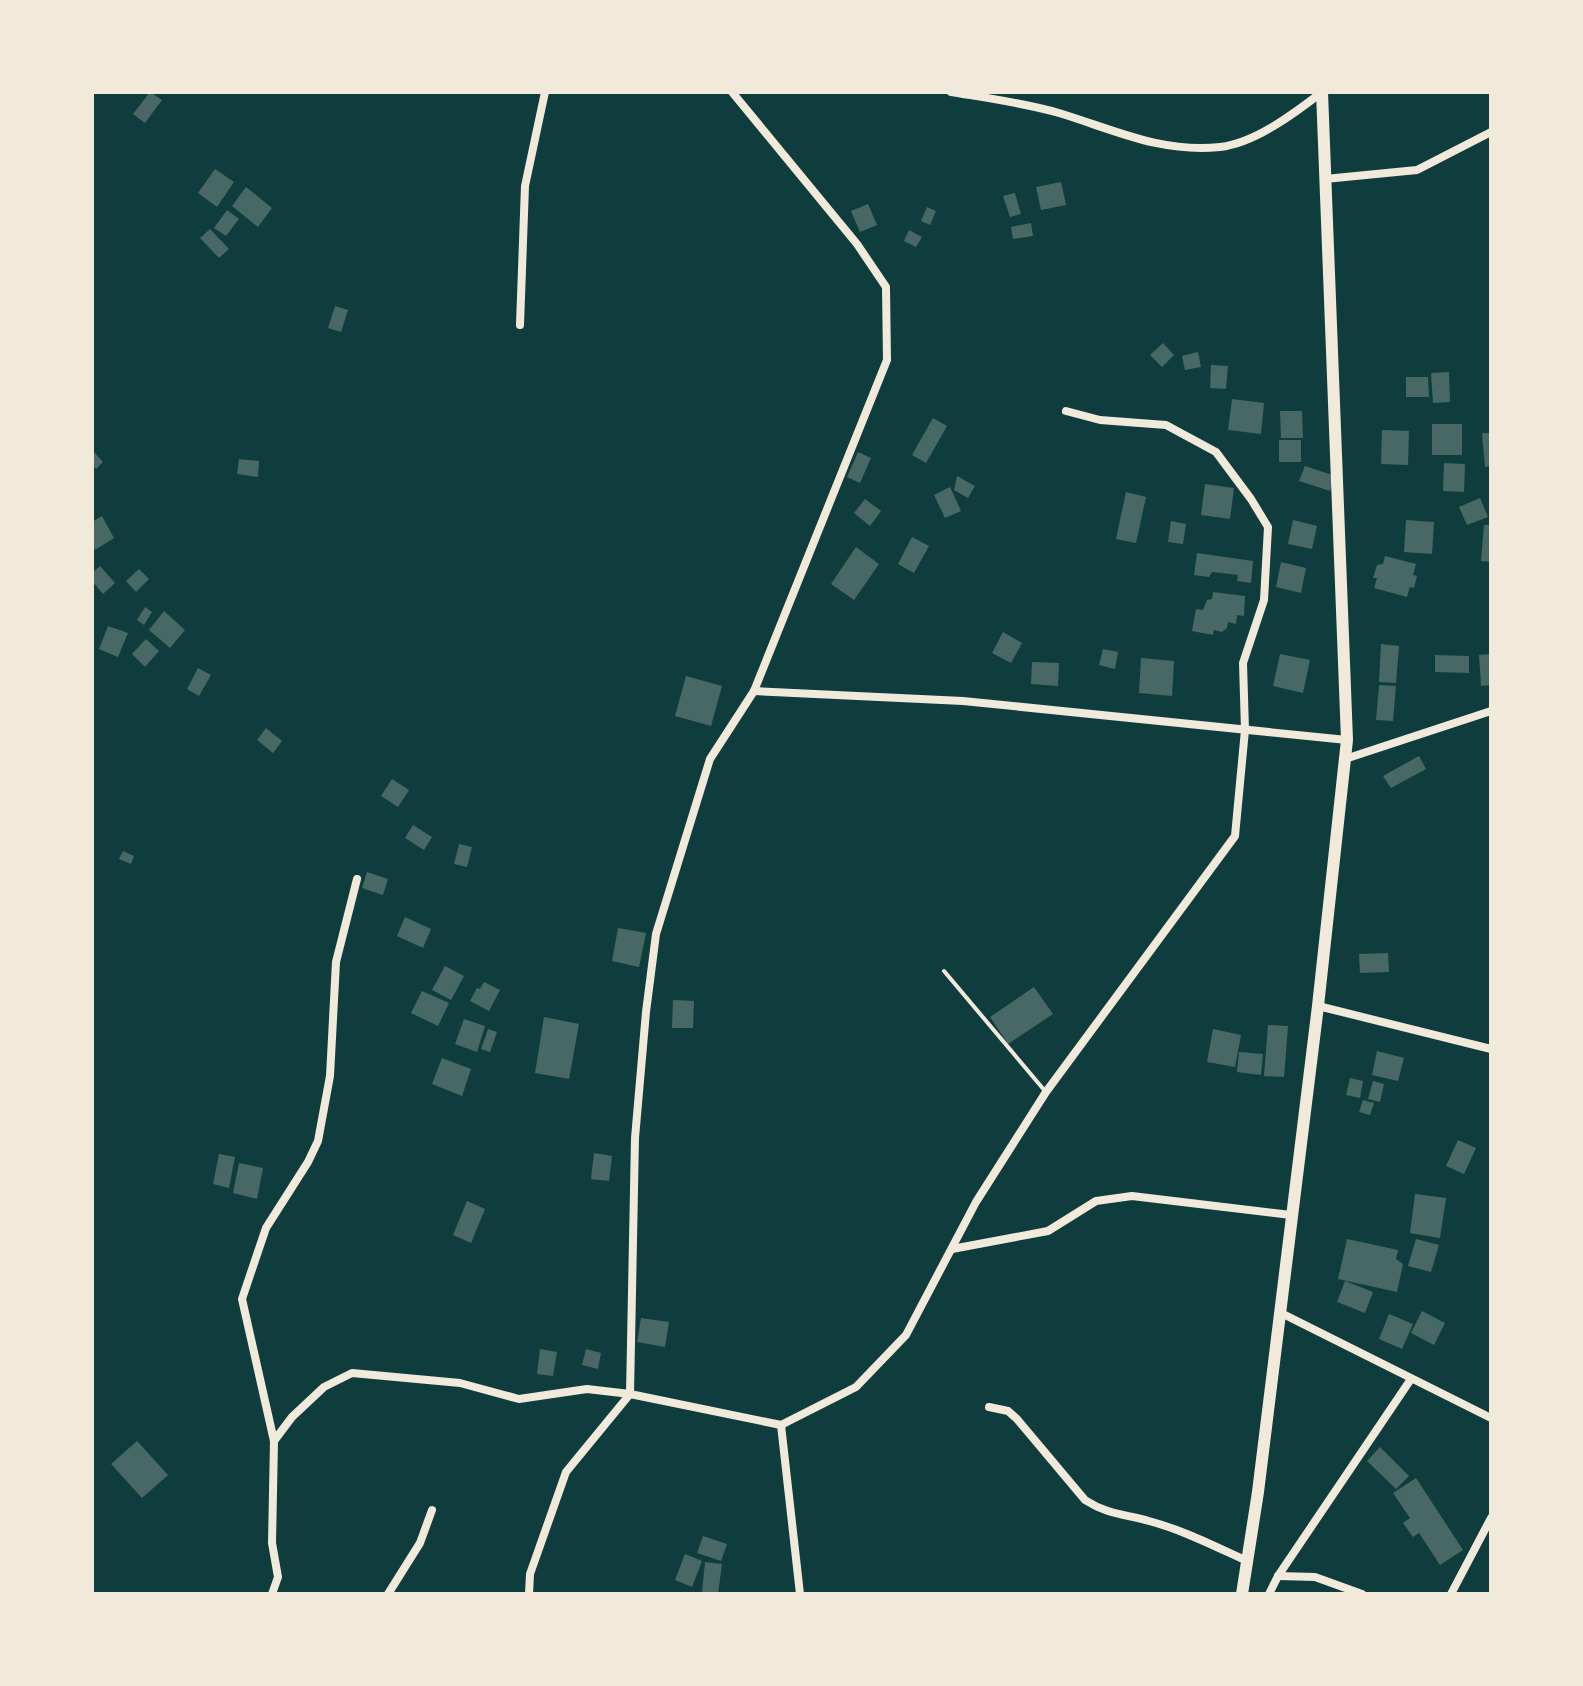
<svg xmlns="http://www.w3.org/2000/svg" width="1583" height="1686" font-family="'Source Sans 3',sans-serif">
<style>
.building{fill:#486865}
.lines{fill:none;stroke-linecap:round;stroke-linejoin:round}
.service{stroke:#f1e9da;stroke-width:4}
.minor{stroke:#f1e9da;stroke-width:8}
.primary{stroke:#f1e9da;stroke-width:12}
</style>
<rect width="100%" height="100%" fill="#0f3d3e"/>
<g class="building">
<path d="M150 92 162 100 145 123 133 114Z"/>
<path d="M215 169 234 182 217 207 198 193Z"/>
<path d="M1061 182 1066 205 1041 210 1036 187Z"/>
<path d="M246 187 272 208 258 227 232 206Z"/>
<path d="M1015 193 1021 214 1010 217 1003 196Z"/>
<path d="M868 204 877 225 860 232 851 211Z"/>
<path d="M927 207 936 211 930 225 921 221Z"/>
<path d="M227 210 239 219 226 236 214 228Z"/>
<path d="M1031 223 1033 236 1013 239 1011 227Z"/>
<path d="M210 229 229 249 219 258 200 238Z"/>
<path d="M909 230 922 237 916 247 904 241Z"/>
<path d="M335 306 348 310 341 332 328 328Z"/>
<path d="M1163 343 1174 355 1162 367 1150 355Z"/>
<path d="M1198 352 1201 367 1185 370 1182 356Z"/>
<path d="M1211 365 1228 366 1226 389 1210 388Z"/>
<path d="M1449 372 1450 402 1433 403 1431 373Z"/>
<path d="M1406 377H1428L1429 397H1406Z"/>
<path d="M1232 399 1264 403 1261 434 1228 430Z"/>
<path d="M1280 411H1302L1303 438H1281Z"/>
<path d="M933 418 947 426 926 463 912 455Z"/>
<rect x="1432" y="424" width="30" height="31"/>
<path d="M1382 430 1409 431 1408 465 1381 464Z"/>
<path d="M1482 433H1491V466L1485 467Z"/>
<rect x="1279" y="440" width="22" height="22"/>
<path d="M94 452 103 462 96 469 92 465Z"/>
<path d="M858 452 871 458 860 483 847 477Z"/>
<path d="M239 459 259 461 258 477 237 474Z"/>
<path d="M1444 463 1465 464 1464 492 1443 491Z"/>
<path d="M1305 466 1335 476 1330 491 1299 481Z"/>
<path d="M957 476 975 486 968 498 954 490Z"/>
<path d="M1205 484 1234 488 1230 519 1201 515Z"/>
<path d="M950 487 961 511 945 518 934 495Z"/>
<path d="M1126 492 1146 497 1136 543 1116 539Z"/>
<path d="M1480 498 1488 517 1467 525 1459 507Z"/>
<path d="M865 499 881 511 870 526 854 513Z"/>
<path d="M102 516 114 538 95 550 92 545V522Z"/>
<path d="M1293 520 1317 526 1312 549 1288 544Z"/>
<path d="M1406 520 1434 522 1432 554 1404 552Z"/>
<path d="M1171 521 1186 524 1183 544 1168 542Z"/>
<path d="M1484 525H1491V562L1481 561Z"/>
<path d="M912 537 929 546 914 573 898 564Z"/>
<path d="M856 547 879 564 854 600 831 584Z"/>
<path d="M1197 553 1253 561 1251 583 1237 581 1238 575 1212 572 1209 577 1194 575Z"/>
<path d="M1385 556 1416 564 1413 575 1417 576 1414 588 1410 587 1407 597 1374 588 1377 578H1373L1377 565 1383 564Z"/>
<path d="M1281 562 1306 568 1301 593 1276 587Z"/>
<path d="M100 566 115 583 103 594 92 581V573Z"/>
<path d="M139 569 149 579 136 592 126 581Z"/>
<path d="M1213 592 1245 596 1244 616 1237 615 1236 624 1228 622 1227 628 1222 632 1214 630 1213 635 1192 631 1196 609 1203 610 1207 600 1212 599Z"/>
<path d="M145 607 152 612 144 625 137 620Z"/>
<path d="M164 611 185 630 170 648 149 630Z"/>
<path d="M108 626 128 633 118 657 99 649Z"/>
<path d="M1003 632 1022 643 1011 663 992 653Z"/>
<path d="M146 639 159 651 145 667 132 654Z"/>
<path d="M1381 644 1399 646 1396 683 1379 682Z"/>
<path d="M1103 649 1118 652 1115 669 1099 665Z"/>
<path d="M1280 654 1310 660 1303 693 1273 686Z"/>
<path d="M1491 654V685L1481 686 1479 655Z"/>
<path d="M1435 655 1469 656V673L1435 672Z"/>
<path d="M1141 658 1174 661 1172 696 1139 693Z"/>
<path d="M1032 662 1059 663 1058 686 1031 684Z"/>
<path d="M198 668 211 675 199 696 187 689Z"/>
<path d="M686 676 722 686 711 726 675 716Z"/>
<path d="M1379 685 1396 686 1393 721 1376 720Z"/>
<path d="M266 728 282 741 273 753 257 740Z"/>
<path d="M1419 756 1426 769 1391 788 1383 776Z"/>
<path d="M392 779 409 790 398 807 381 796Z"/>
<path d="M413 825 432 837 424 850 405 838Z"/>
<path d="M459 844 472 847 467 867 454 864Z"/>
<path d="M123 851 134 856 131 864 119 859Z"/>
<path d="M367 872 388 879 383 895 362 888Z"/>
<path d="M405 917 431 929 423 948 397 936Z"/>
<path d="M618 928 646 933 639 967 612 961Z"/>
<path d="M1388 953 1389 972 1360 973 1359 954Z"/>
<path d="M445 966 464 976 451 1000 432 990Z"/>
<path d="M484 982 500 990 489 1011 470 1001 477 988 480 989Z"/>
<path d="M1034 987 1053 1014 1008 1044 990 1017Z"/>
<path d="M422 991 449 1003 438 1026 411 1013Z"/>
<path d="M673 1000 694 1001 693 1028H672Z"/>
<path d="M544 1017 579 1024 569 1079 535 1073Z"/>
<path d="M464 1019 485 1026 477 1052 455 1044Z"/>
<path d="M1268 1025 1288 1026 1284 1077 1264 1076Z"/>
<path d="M488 1029 497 1032 490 1052 481 1049Z"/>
<path d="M1213 1029 1241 1035 1235 1067 1207 1062Z"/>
<path d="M1377 1051 1404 1058 1398 1081 1372 1075Z"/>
<path d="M1239 1052 1263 1054 1261 1075 1237 1072Z"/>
<path d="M442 1058 471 1069 462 1096 432 1084Z"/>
<path d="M1350 1078 1363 1081 1360 1098 1346 1095Z"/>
<path d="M1373 1081 1384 1084 1380 1102 1368 1099Z"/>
<path d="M1363 1100 1374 1103 1370 1115 1359 1112Z"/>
<path d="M1458 1140 1476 1148 1464 1174 1446 1166Z"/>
<path d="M594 1153 612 1156 609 1181 591 1179Z"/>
<path d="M219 1154 235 1157 229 1188 213 1184Z"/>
<path d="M239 1163 263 1168 257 1199 233 1193Z"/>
<path d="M1415 1194 1446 1198 1440 1238 1410 1233Z"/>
<path d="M467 1201 485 1209 471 1243 453 1235Z"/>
<path d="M1347 1239 1398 1250 1396 1259 1403 1264 1397 1292 1338 1279Z"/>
<path d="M1416 1239 1439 1245 1431 1272 1408 1266Z"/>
<path d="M1345 1281 1373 1292 1365 1313 1337 1302Z"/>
<path d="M1422 1311 1445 1323 1434 1345 1411 1333Z"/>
<path d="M1389 1314 1413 1324 1402 1349 1379 1339Z"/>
<path d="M641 1318 669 1322 665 1347 637 1342Z"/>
<path d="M540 1349 557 1352 553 1376 537 1374Z"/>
<path d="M586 1349 601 1353 598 1369 582 1365Z"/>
<path d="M137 1441 168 1475 142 1498 111 1464Z"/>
<path d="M1380 1447 1409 1476 1396 1489 1367 1461Z"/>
<path d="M1416 1478 1463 1550 1440 1565 1419 1533 1413 1537 1403 1523 1410 1518 1393 1493Z"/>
<path d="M703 1536 727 1544 721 1561 697 1553Z"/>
<path d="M685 1554 702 1561 692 1587 675 1580Z"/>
<path d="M705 1562 722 1564 718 1594 702 1592Z"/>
</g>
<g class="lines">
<path class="service" d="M944 971 1045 1091"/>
<g class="minor">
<path d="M951 92C987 98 1024 103 1059 113 1115 130 1160 153 1220 147 1255 143 1295 113 1322 92"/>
<path d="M1325 179 1417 170 1491 132"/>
<path d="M520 325 525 186 545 92"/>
<path d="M754 691 963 701 1347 740"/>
<path d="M1345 759 1491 711"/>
<path d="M1318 1006 1491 1049"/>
<path d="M952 1249 1048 1231 1096 1201 1132 1196 1291 1215"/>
<path d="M1279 1312 1491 1418"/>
<path d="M989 1407 1008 1411 1017 1419 1085 1500C1108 1515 1125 1514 1149 1521 1183 1530 1216 1547 1247 1561"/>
<path d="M781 1425 800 1594"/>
<path d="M274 1441 242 1299 266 1228 308 1162 318 1141 330 1076 336 962 357 879"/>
<path d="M1278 1576 1315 1577 1362 1594"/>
<path d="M272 1594 278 1577 272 1543 274 1441 292 1417 324 1387 352 1373 460 1383 519 1399 587 1389 630 1394 781 1425 856 1387 906 1335 976 1202 1046 1092 1235 836 1245 730 1243 663 1264 600 1268 527 1251 499 1216 452 1166 425 1100 420 1066 411"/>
<path d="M388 1594 420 1543 432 1510"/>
<path d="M529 1594 530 1574 566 1472 630 1394 635 1138 646 1012 656 934 710 759 754 691 887 360 886 287 857 244 732 92"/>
<path d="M1269 1594 1278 1576 1411 1379"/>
<path d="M1451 1594 1491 1518"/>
</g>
<path class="primary" d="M1242 1594 1258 1492 1318 1006 1347 740 1322 92"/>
</g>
<rect width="1583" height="1686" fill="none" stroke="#f1e9da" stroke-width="188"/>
</svg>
